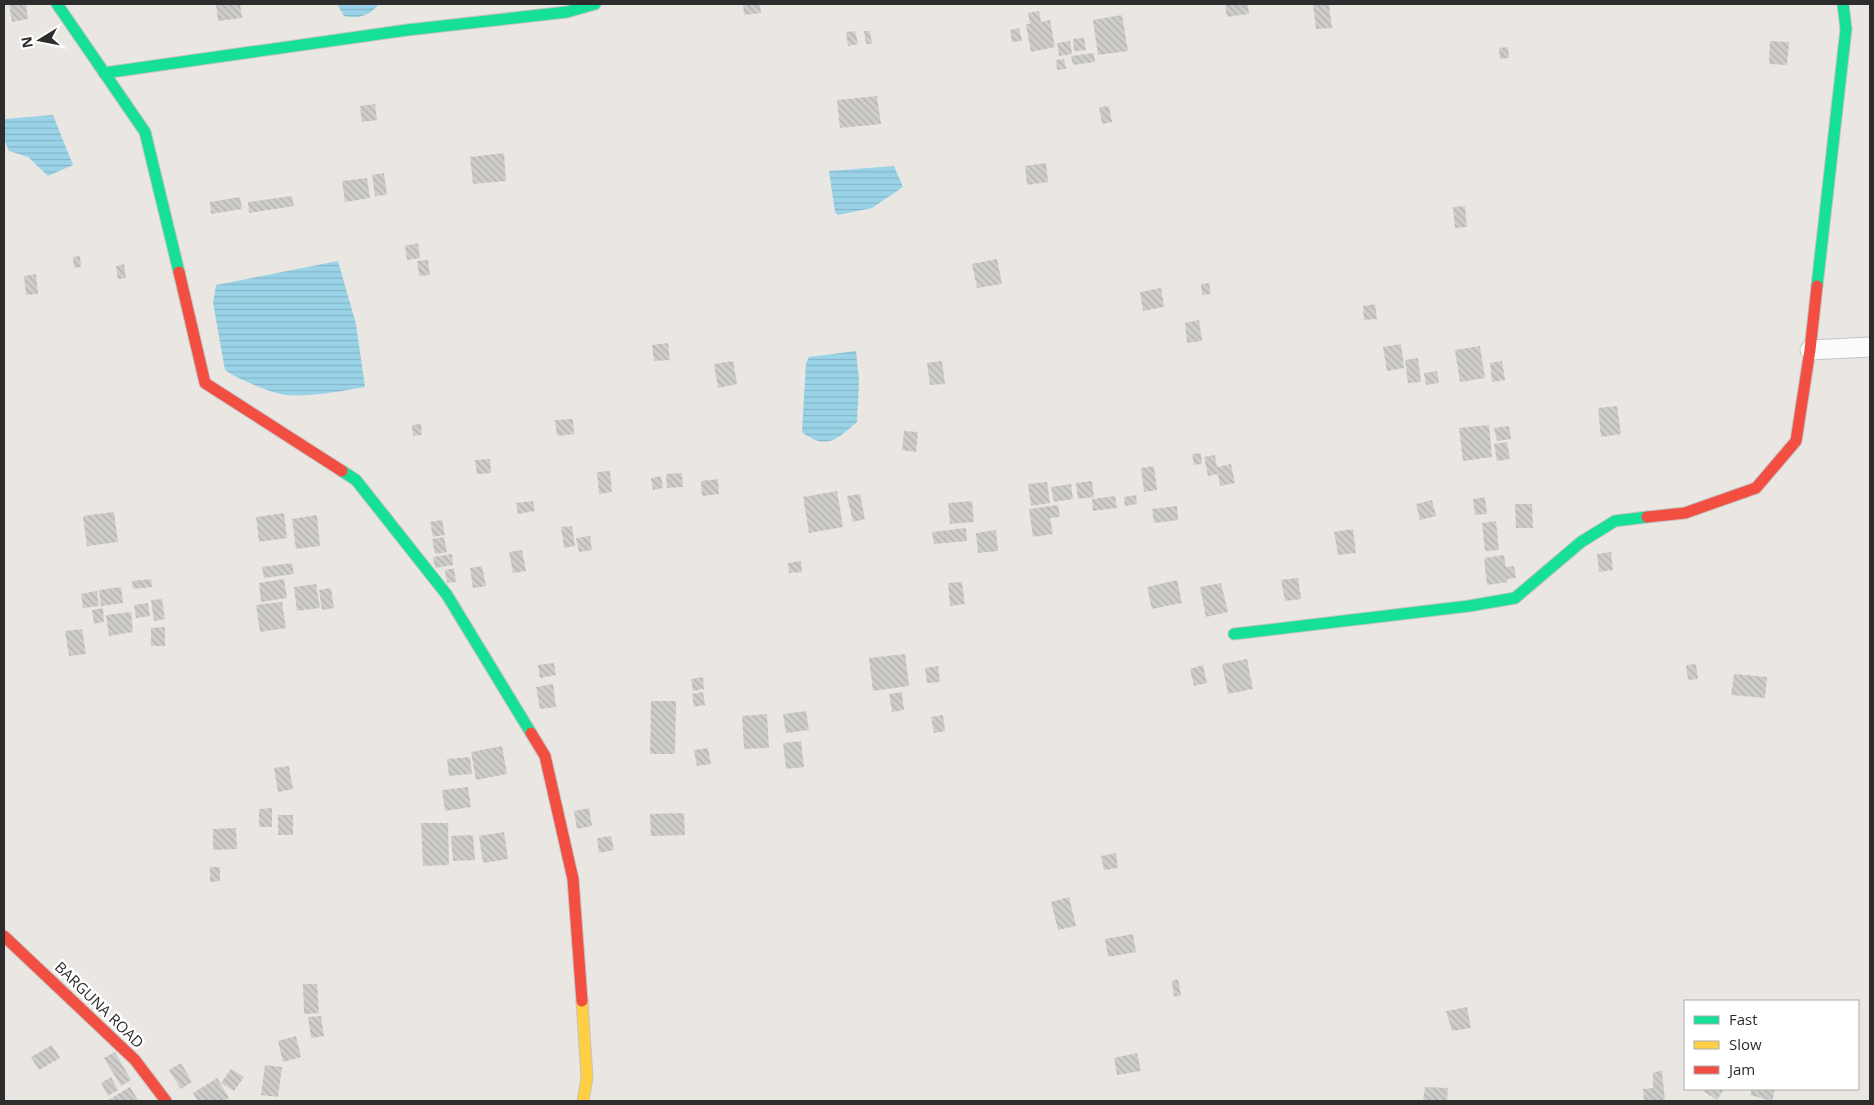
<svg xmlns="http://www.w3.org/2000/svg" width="1874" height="1105" font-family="'Open Sans',sans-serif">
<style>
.water{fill:url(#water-rules)}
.building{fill:url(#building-back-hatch)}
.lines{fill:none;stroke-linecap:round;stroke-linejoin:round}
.street-casing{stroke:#c4c3c3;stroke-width:21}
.fast-casing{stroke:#c4c3c3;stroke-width:13}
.slow-casing{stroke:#c4c3c3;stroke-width:13}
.jam-casing{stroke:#c4c3c3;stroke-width:13}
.street{stroke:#fcfbfb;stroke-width:19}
.fast{stroke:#16e098;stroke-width:11}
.slow{stroke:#ffcf43;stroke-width:11}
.jam{stroke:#f24e42;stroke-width:11}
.labels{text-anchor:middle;stroke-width:5;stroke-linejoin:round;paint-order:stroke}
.street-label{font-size:15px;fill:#2d2d2d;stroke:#fff}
</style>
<defs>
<pattern id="water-rules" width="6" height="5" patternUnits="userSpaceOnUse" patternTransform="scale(1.25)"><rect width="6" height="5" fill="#9ad3e8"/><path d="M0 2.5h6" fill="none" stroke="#85b5c7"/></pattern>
<pattern id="building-back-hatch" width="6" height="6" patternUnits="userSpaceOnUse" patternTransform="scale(1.25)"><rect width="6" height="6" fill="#cfcdca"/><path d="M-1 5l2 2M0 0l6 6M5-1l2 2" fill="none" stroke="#b2b0ae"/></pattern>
</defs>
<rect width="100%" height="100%" fill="#eae7e3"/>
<g class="water">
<path d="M337 4H379C369 16 359 19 344 16Z"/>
<path d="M53 115 73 165 48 176 28 157 9 151 4 139V119Z"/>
<path d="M894 166 903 187 872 208 838 215 835 212 829 171Z"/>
<path d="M338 261 356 324 365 387C341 391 311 397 286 395 271 393 237 379 225 370L213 303 216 285Z"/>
<path d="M856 351 859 380 857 422C837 439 827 451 802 432L806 363 809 357Z"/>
</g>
<g class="building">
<path d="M9 4H26L28 19 12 22Z"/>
<path d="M216 4H240L242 18 218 21Z"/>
<path d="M743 4H760L761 13 744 15Z"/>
<path d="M1225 4H1248L1249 14 1227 17Z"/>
<path d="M1313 4H1329L1332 28 1316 29Z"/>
<path d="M1039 11 1041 22 1050 20 1055 47 1031 52 1026 24H1030L1028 13Z"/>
<path d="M1122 15 1128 51 1098 55 1093 20Z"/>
<path d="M1019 28 1022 41 1012 42 1010 30Z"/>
<path d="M855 31 858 44 848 46 846 32Z"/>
<path d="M864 31H870L872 44H866Z"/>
<path d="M1084 38 1086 50 1074 51 1073 39Z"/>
<path d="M1070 41 1072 54 1059 56 1057 43Z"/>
<path d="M1770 41 1789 42 1787 65 1769 64Z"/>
<path d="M1508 47 1509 58 1500 59 1499 48Z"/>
<path d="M1094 53 1095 62 1073 65 1071 56Z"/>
<path d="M1064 59 1066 69 1057 70 1056 60Z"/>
<path d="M877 96 881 124 840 128 837 100Z"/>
<path d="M375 104 377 120 362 122 360 106Z"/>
<path d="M1109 106 1112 122 1102 124 1099 107Z"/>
<path d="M504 153 506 181 473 184 470 157Z"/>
<path d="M1046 163 1048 182 1027 185 1025 166Z"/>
<path d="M384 173 387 195 375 196 372 175Z"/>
<path d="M367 178 370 198 345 202 342 181Z"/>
<path d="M292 196 294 206 249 213 248 202Z"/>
<path d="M240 197 242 209 211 214 210 202Z"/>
<path d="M1465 206 1467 227 1455 228 1453 207Z"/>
<path d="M418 243 420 258 407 260 405 246Z"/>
<path d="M80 256 81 267 74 268 73 257Z"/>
<path d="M997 259 1002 284 977 288 972 264Z"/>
<path d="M428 260 430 275 419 276 417 261Z"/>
<path d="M124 264 126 278 118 279 116 266Z"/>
<path d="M36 274 38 294 26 295 24 276Z"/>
<path d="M1209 283 1211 294 1202 295 1201 284Z"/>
<path d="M1161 288 1164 307 1143 311 1140 292Z"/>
<path d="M1375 304 1377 319 1364 320 1363 306Z"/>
<path d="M1199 320 1202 341 1187 343 1185 323Z"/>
<path d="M668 343 670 360 654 361 652 345Z"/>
<path d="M1401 344 1404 368 1387 371 1383 347Z"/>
<path d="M1480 346 1485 378 1460 382 1455 350Z"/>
<path d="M1418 358 1421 382 1408 383 1405 360Z"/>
<path d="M733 361 737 384 718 388 714 364Z"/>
<path d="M942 361 945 384 930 385 927 363Z"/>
<path d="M1502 361 1505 380 1492 382 1490 363Z"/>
<path d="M1437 371 1439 383 1426 385 1424 373Z"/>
<path d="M1617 406 1621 434 1601 437 1598 408Z"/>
<path d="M573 419 574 434 557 436 555 420Z"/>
<path d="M421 424 422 435 413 436 412 425Z"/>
<path d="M1489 425 1492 457 1463 461 1459 428Z"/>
<path d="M1509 426 1511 439 1497 441 1494 428Z"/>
<path d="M904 431 918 432 916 452 902 450Z"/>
<path d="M1507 442 1510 459 1497 461 1494 444Z"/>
<path d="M1201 453 1202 464 1194 465 1192 454Z"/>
<path d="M1215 455 1217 467 1231 464 1235 483 1220 486 1218 474 1208 476 1204 457Z"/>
<path d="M490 459 491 473 477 474 475 460Z"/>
<path d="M1154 466 1157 490 1144 492 1141 468Z"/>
<path d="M610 471 612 492 599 494 597 472Z"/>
<path d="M682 473 683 487 667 488 666 474Z"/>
<path d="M661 476 663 488 653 490 651 478Z"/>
<path d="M718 479 719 494 702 496 701 481Z"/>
<path d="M1092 481 1094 497 1078 499 1076 483Z"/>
<path d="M1047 482 1050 503 1031 506 1028 484Z"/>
<path d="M1071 484 1073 499 1054 502 1051 487Z"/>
<path d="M837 491 843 527 809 533 803 497Z"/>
<path d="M860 494 865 519 853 522 847 496Z"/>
<path d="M1136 495 1137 504 1125 506 1124 497Z"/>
<path d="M1115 496 1117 508 1093 511 1092 499Z"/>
<path d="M1485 497 1487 514 1475 515 1473 499Z"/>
<path d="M1432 500 1436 516 1420 520 1416 504Z"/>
<path d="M533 501 535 511 518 514 516 503Z"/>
<path d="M972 501 974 522 950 524 948 503Z"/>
<path d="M1515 504H1532L1533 528H1516Z"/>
<path d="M1058 505 1060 517 1050 518 1053 534 1033 537 1029 509Z"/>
<path d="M1177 506 1178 520 1154 523 1152 509Z"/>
<path d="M114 512 118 542 87 546 83 516Z"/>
<path d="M284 513 287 538 259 542 256 517Z"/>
<path d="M317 515 320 546 296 549 292 519Z"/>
<path d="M442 520 445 535 433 537 430 522Z"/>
<path d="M1496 521 1499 550 1485 551 1482 523Z"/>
<path d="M572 526 575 546 564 548 561 527Z"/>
<path d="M966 528 967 541 934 544 932 532Z"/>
<path d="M1353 529 1356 553 1338 555 1334 532Z"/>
<path d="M996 530 998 551 978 553 976 533Z"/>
<path d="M590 536 592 550 579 552 576 538Z"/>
<path d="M444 537 447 552 435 554 432 539Z"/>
<path d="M522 550 526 571 513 573 509 552Z"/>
<path d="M1611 552 1613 570 1599 572 1597 554Z"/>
<path d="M452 554 453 565 435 568 433 557Z"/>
<path d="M1504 555 1506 567 1514 566 1516 578 1507 579 1508 582 1487 585 1484 558Z"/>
<path d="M801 561 802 572 789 573 788 563Z"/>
<path d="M292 563 294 574 264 578 262 567Z"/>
<path d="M482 566 486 586 473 588 470 568Z"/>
<path d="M454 568 456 582 447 583 445 570Z"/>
<path d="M1298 578 1301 599 1285 601 1281 580Z"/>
<path d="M151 579 152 587 133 589 132 581Z"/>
<path d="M284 579 287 598 261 602 259 583Z"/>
<path d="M1177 580 1182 603 1152 609 1147 587Z"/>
<path d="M962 582 965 604 950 606 948 583Z"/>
<path d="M1221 583 1228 612 1206 617 1200 587Z"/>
<path d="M316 584 320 608 297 611 294 587Z"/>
<path d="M121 587 123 603 101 606 99 590Z"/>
<path d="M331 588 334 608 322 610 319 590Z"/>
<path d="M97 591 99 606 83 608 81 594Z"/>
<path d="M162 599 165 619 154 621 151 600Z"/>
<path d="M282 602 286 628 260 632 256 605Z"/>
<path d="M148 603 150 616 136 618 134 605Z"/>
<path d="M103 608 104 622 94 624 92 610Z"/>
<path d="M131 612 133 632 109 636 106 615Z"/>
<path d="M165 627V646H151V628Z"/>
<path d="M82 629 86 654 69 656 65 631Z"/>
<path d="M905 654 909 686 873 691 869 658Z"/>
<path d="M1247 659 1253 689 1228 694 1222 664Z"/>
<path d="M554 663 556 675 540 678 538 665Z"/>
<path d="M1696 664 1698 679 1688 680 1686 665Z"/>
<path d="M1203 665 1207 683 1194 686 1190 669Z"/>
<path d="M938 666 940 682 927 683 925 668Z"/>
<path d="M1734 674 1767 677 1765 698 1731 695Z"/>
<path d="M703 677 704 689 693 691 691 679Z"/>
<path d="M553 684 556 707 540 709 536 687Z"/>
<path d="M703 692 705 705 694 707 692 694Z"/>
<path d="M902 692 904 710 892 712 889 694Z"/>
<path d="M651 701H676L675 754H650Z"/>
<path d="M806 711 809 730 786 733 783 714Z"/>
<path d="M767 714 769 748 744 749 742 716Z"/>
<path d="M943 715 945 731 934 733 931 717Z"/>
<path d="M801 741 804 767 786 769 783 743Z"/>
<path d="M502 746 507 774 476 780 471 752Z"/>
<path d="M708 748 711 764 697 766 694 750Z"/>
<path d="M470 757 472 774 449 776 447 759Z"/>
<path d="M289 766 293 789 278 792 274 768Z"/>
<path d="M468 787 471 807 445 811 442 790Z"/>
<path d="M272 808V827H259V809Z"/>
<path d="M589 808 592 826 577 829 574 811Z"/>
<path d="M684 813 685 835 651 836 650 814Z"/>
<rect x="278" y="815" width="15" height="20"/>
<path d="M421 823H448L449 865 423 866Z"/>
<path d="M236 828 237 849 213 850V829Z"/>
<path d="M504 832 508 859 483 863 479 836Z"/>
<path d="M473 835 475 860 453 861 451 836Z"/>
<path d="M611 836 614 850 599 853 597 838Z"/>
<path d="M1116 853 1118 868 1104 870 1101 856Z"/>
<path d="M210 867H220V881L210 882Z"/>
<path d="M1069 897 1076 926 1058 930 1051 902Z"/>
<path d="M1133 934 1136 952 1108 957 1105 939Z"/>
<path d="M1178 979 1181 995 1174 997 1172 981Z"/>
<path d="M303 984H317L319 1013 304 1014Z"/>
<path d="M1467 1007 1471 1028 1452 1031 1446 1011Z"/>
<path d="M321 1016 324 1036 311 1038 308 1017Z"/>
<path d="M296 1036 301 1057 283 1062 278 1041Z"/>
<path d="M52 1045 60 1058 39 1070 31 1057Z"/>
<path d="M115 1052 131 1080 121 1086 104 1058Z"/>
<path d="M1137 1053 1141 1071 1117 1075 1114 1058Z"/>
<path d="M181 1063 192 1082 181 1089 169 1070Z"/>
<path d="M265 1065 282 1067 278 1097 261 1095Z"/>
<path d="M231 1069 244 1077 234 1091 221 1083Z"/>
<path d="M1662 1070 1665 1101H1644L1643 1089 1653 1088V1073Z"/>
<path d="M111 1077 118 1090 108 1096 101 1083Z"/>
<path d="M217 1078 229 1098 224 1101H198L193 1093Z"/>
<path d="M130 1087 138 1100 109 1101 108 1100Z"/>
<path d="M1425 1087 1448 1088 1447 1101H1423Z"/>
<path d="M1700 1089H1724L1717 1100Z"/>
<path d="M1752 1089H1775L1772 1101 1750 1095Z"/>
</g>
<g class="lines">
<defs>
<path id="street" d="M1810 350 1870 347"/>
<g id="fast">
<path d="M57 4 145 132 179 272"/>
<path d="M104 73 407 30 567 12 595 4"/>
<path d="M1817 286 1846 29 1843 4"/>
<path d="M342 471 356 480 447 595 531 733"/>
<path d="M1234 634 1469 606 1515 598 1581 542 1615 521 1647 517"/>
</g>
<path id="slow" d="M582 1001 587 1078 583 1101"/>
<g id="jam">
<path d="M179 272 205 383 342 471"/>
<path d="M1647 517 1685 513 1756 488 1796 441 1810 350 1817 286"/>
<path d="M531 733 545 756 573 879 582 1001"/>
<path d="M4 936 135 1060 166 1101"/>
</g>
</defs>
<use href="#street" class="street-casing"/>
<use href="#fast" class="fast-casing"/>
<use href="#slow" class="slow-casing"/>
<use href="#jam" class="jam-casing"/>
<use href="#street" class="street"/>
<use href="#fast" class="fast"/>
<use href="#slow" class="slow"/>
<use href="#jam" class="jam"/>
</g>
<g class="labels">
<g class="street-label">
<text transform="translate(99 1005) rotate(44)" y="5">BARGUNA ROAD</text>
</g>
</g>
<rect width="1874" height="1105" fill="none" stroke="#2d2d2d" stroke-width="10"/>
<rect x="1684" y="1000" width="175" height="90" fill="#ffffff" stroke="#ababab"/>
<rect x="1694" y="1016" width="25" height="8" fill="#16e098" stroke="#ababab"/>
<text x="1729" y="1025" font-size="15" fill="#2d2d2d">Fast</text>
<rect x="1694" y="1041" width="25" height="8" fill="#ffcf43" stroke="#ababab"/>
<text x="1729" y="1050" font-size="15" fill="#2d2d2d">Slow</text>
<rect x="1694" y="1066" width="25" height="8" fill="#f24e42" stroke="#ababab"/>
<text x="1729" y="1075" font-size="15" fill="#2d2d2d">Jam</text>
<g transform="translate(40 40) rotate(260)" stroke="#ffffff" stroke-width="4" paint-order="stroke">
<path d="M0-4L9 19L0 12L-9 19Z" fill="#2d2d2d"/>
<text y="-8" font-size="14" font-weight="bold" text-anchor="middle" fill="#2d2d2d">N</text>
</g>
</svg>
